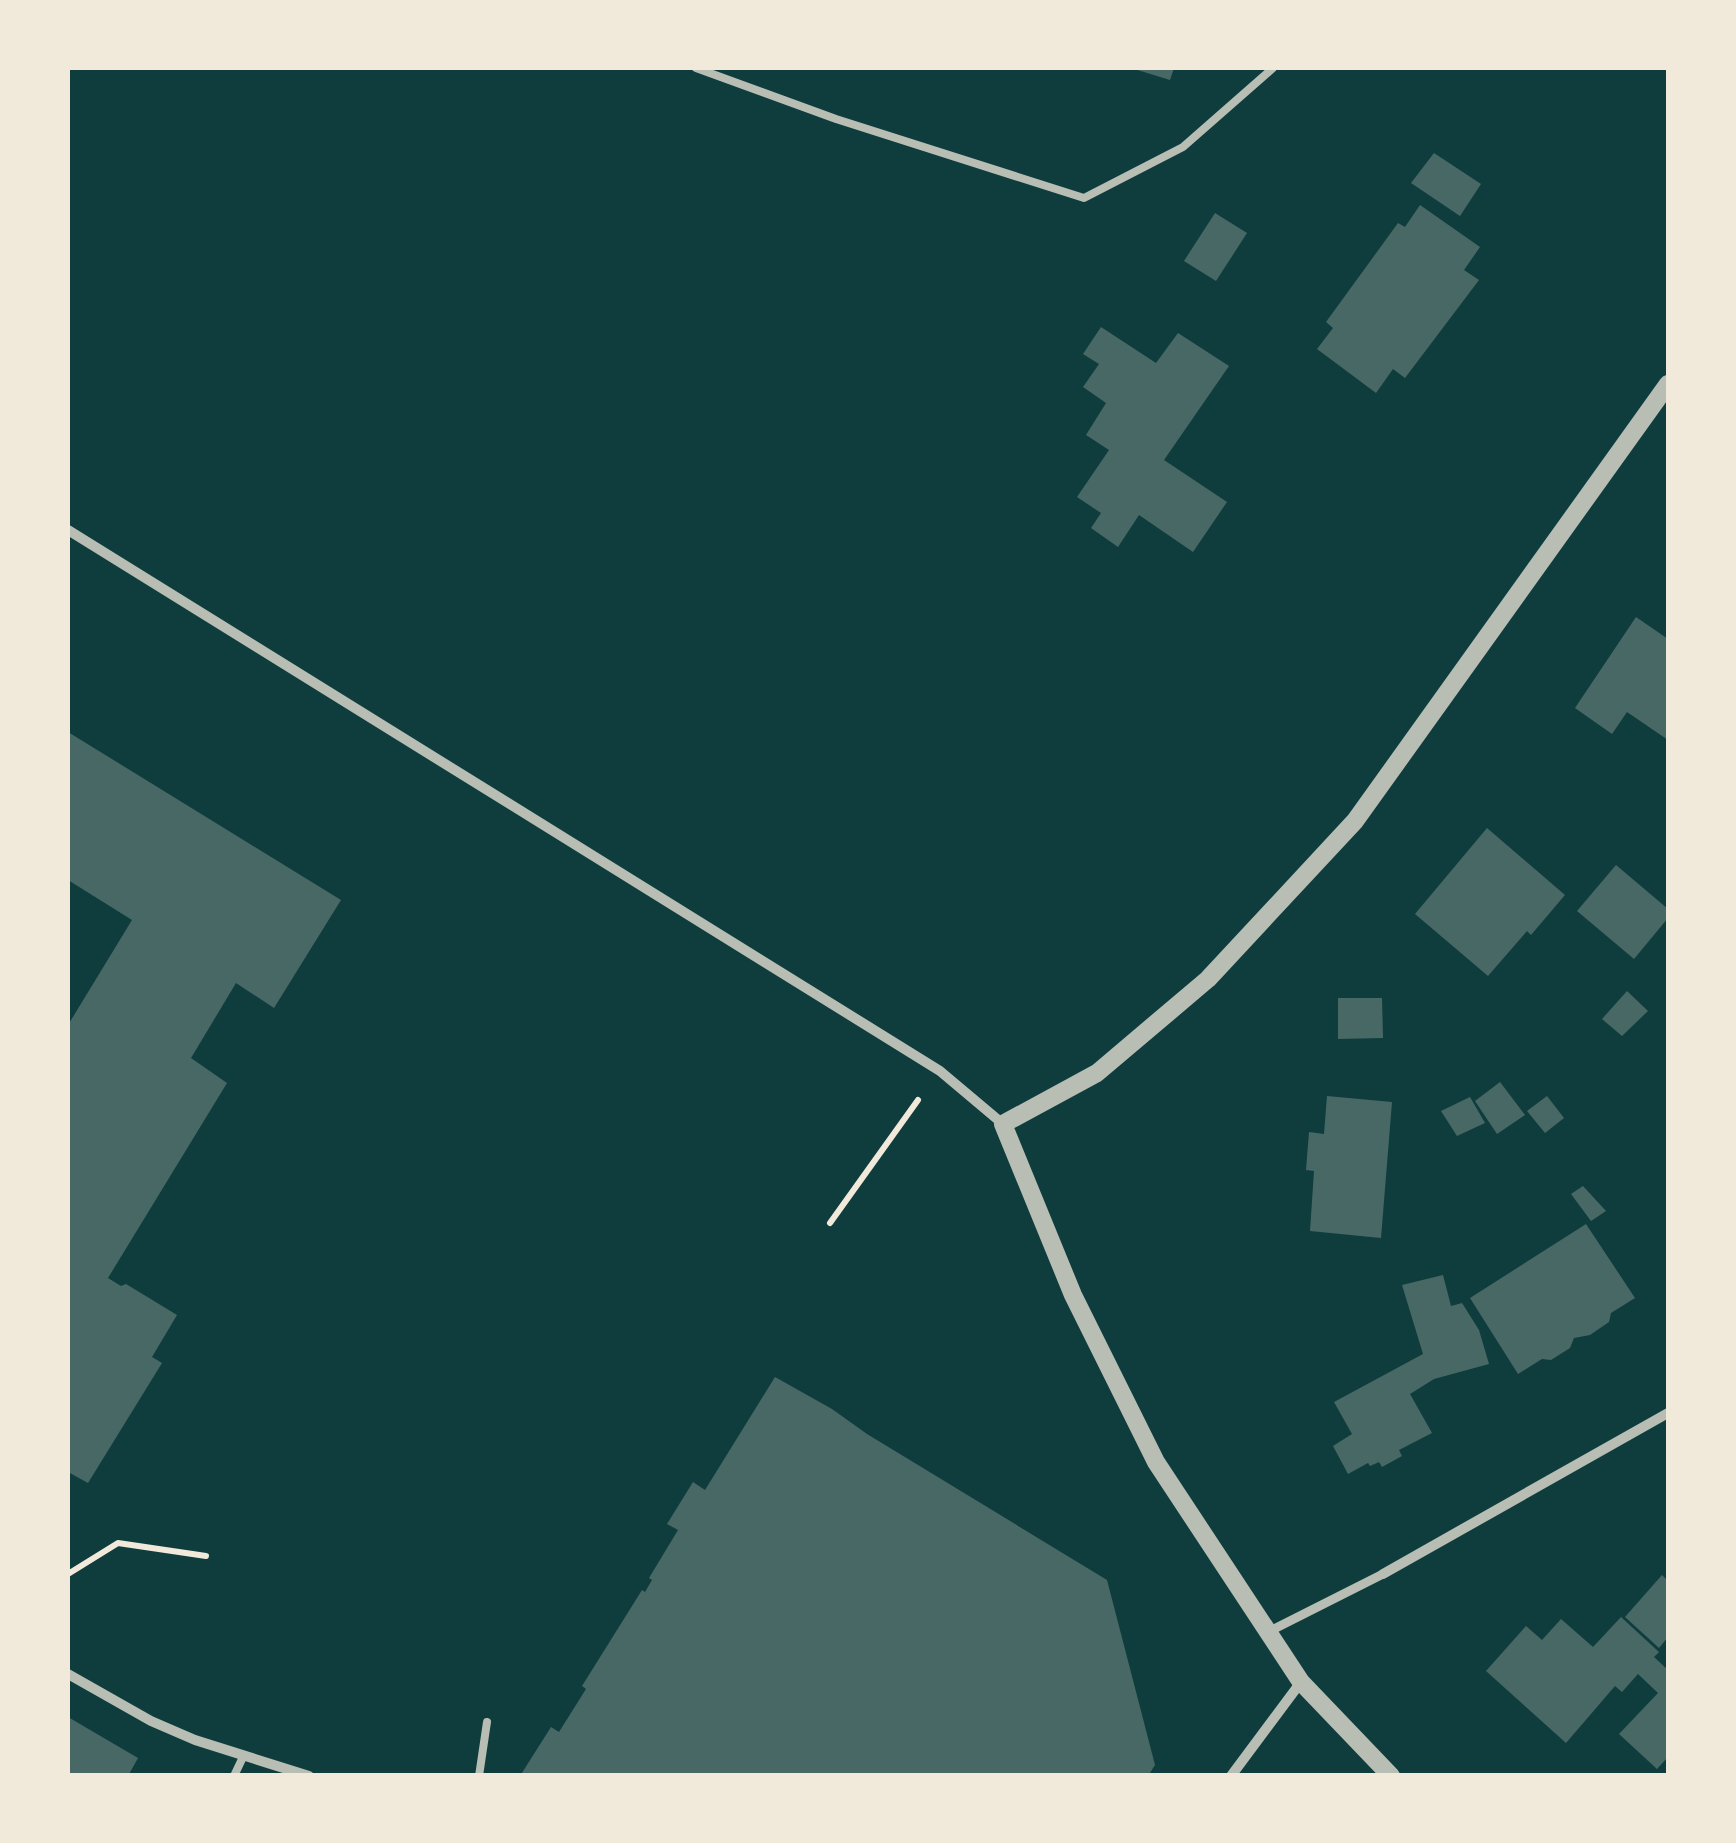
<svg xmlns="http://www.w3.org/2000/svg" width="1736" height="1843" font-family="Figtree,sans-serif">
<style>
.building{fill:#486865}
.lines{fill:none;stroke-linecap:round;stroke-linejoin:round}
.path{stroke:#f1e9da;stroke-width:6}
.service{stroke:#b8beb3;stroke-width:8}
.pedestrian{stroke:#b8beb3;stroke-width:9}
.minor{stroke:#b8beb3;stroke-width:10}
.tertiary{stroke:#b8beb3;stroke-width:18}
</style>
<rect width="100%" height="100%" fill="#0f3d3e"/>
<g class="building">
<path d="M1131 68H1174L1170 80Z"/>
<path d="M1434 153 1481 184 1460 216 1411 183Z"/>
<path d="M1420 205 1480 247 1464 270 1479 280 1405 378 1393 369 1376 393 1317 349 1333 328 1326 322 1398 223 1405 227Z"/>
<path d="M1215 213 1247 233 1216 281 1184 261Z"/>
<path d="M1101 327 1156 363 1178 333 1229 366 1164 460 1227 502 1193 552 1139 515 1118 547 1091 528 1101 513 1077 497 1109 450 1086 435 1106 403 1083 387 1099 364 1083 354Z"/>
<path d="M1636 617 1668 639V740L1627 712 1612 734 1575 708Z"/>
<path d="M68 732 341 900 274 1008 236 983 191 1058 227 1083 108 1278 121 1286 126 1284 177 1315 152 1357 162 1363 88 1483 68 1472V1025L132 920 68 880Z"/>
<path d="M1487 828 1565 895 1531 935 1527 931 1488 976 1415 914Z"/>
<path d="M1616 865 1668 909V918L1634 959 1577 911Z"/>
<path d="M1627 991 1648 1011 1622 1036 1602 1019Z"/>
<path d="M1338 998H1382L1383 1038 1338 1039Z"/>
<path d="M1500 1082 1525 1115 1497 1134 1475 1101Z"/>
<path d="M1327 1096 1392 1102 1381 1238 1310 1231 1314 1171 1306 1170 1309 1132 1324 1134Z"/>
<path d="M1547 1096 1564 1118 1545 1133 1527 1111Z"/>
<path d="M1470 1097 1485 1123 1457 1136 1441 1111Z"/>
<path d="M1583 1186 1606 1211 1591 1221 1571 1194Z"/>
<path d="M1586 1224 1635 1298 1611 1313 1609 1322 1590 1335 1574 1338 1570 1348 1551 1360 1542 1359 1518 1374 1470 1298Z"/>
<path d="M1443 1275 1451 1306 1462 1303 1479 1330 1489 1364 1434 1379 1410 1394 1432 1433 1399 1450 1402 1456 1382 1467 1379 1462 1370 1466 1368 1463 1348 1474 1333 1446 1352 1434 1334 1402 1423 1354 1402 1285Z"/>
<path d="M775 1377 832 1409 867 1434 1107 1580 1155 1765 1148 1776H520L551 1727 559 1732 586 1689 582 1686 642 1590 645 1592 652 1580 649 1578 678 1530 667 1524 693 1482 705 1490Z"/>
<path d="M1662 1575 1668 1581V1637L1659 1648 1625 1617Z"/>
<path d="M1621 1617 1659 1652 1654 1657 1668 1670V1757L1657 1769 1619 1734 1658 1693 1638 1674 1622 1692 1615 1686 1566 1743 1486 1671 1526 1626 1542 1640 1561 1619 1593 1647Z"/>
<path d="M68 1717 138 1758 128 1776H68Z"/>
</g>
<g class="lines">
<g class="path">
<path d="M830 1223 918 1100"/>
<path d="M68 1574 118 1543 206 1556"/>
</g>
<g class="service">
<path d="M696 68 836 119 1084 198 1183 147 1273 68"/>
<path d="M234 1776 243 1757"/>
<path d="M479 1776 487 1722"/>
</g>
<path class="pedestrian" d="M1268 1632 1383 1574"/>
<g class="minor">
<path d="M68 530 940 1071 1003 1124"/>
<path d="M1383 1574 1668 1413"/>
<path d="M68 1674 151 1721 195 1740 309 1776"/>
<path d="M1231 1776 1301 1682"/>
</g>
<path class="tertiary" d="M1391 1776 1301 1682 1156 1462 1073 1295 1003 1124 1097 1073 1208 979 1355 821 1668 384"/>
</g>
<rect width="1736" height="1843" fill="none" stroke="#f1e9da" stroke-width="140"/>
</svg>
